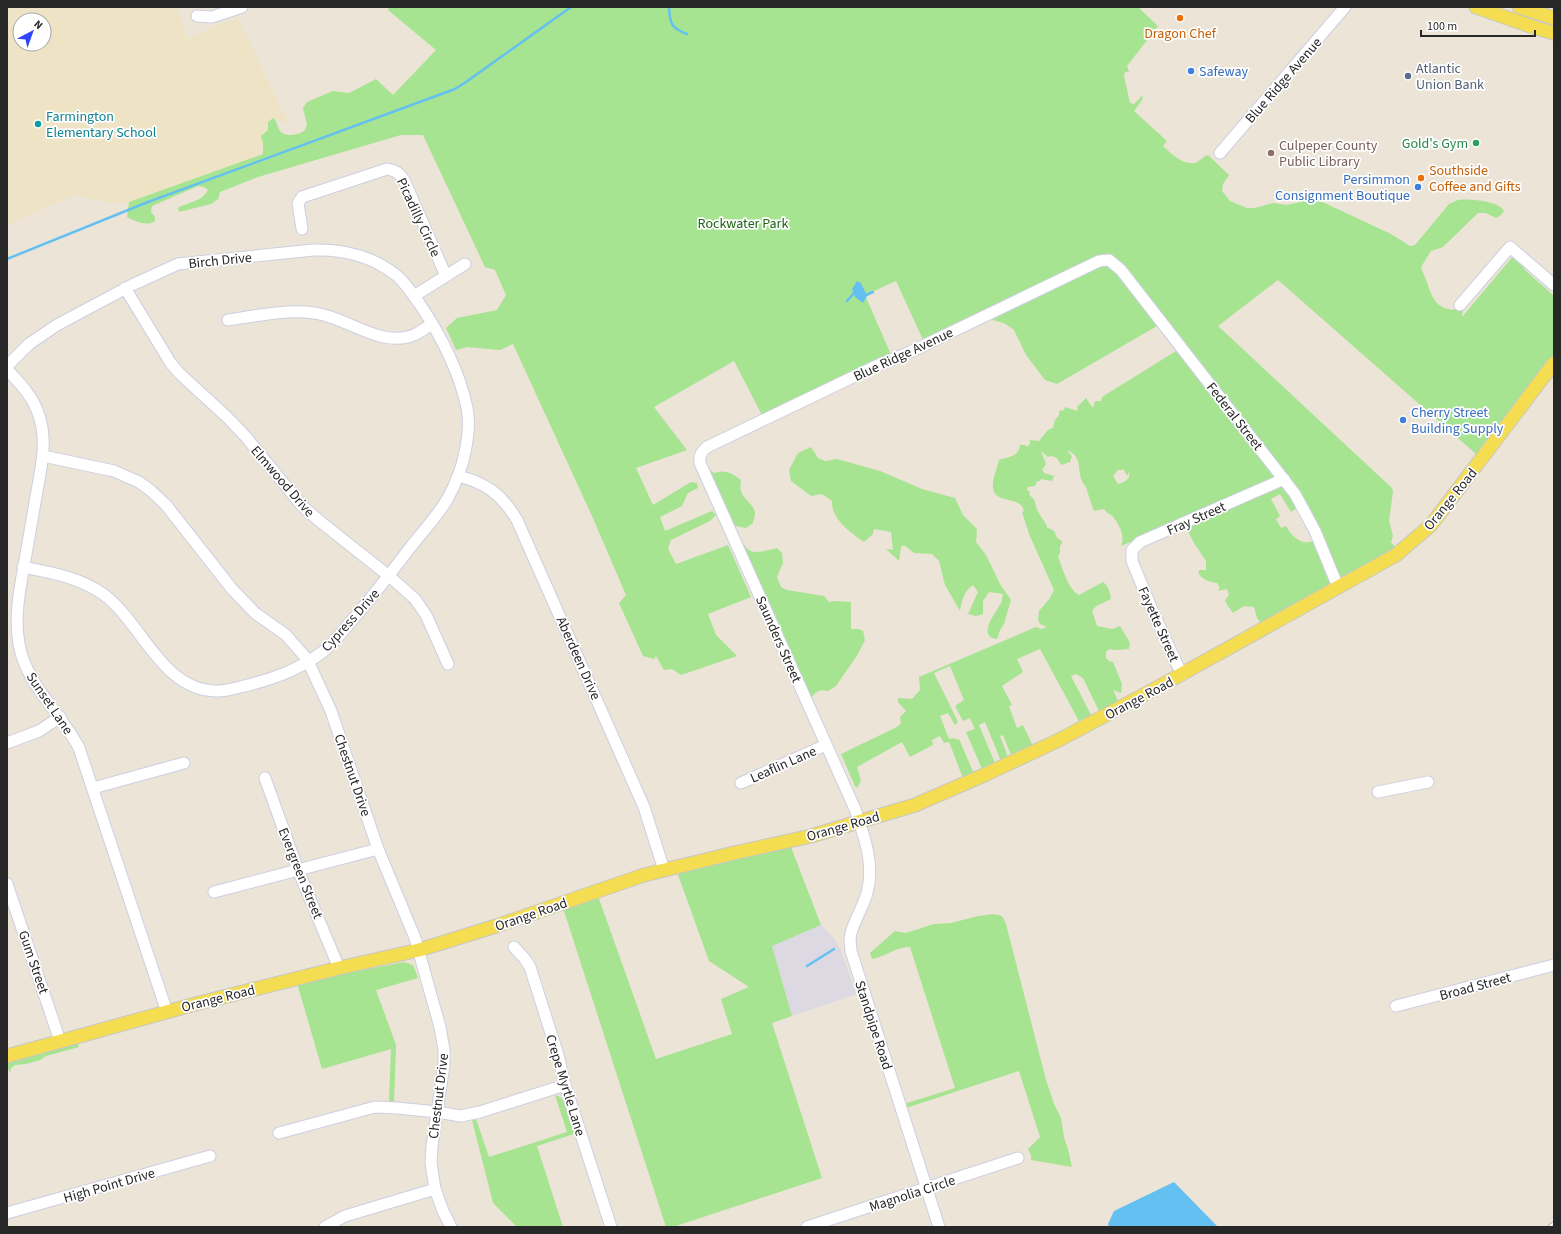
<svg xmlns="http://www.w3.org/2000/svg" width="1561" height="1234" font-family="'Source Sans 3',sans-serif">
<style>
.industrial{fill:#dcd9e2}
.education{fill:#eee4c5;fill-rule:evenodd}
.green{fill:#a6e491;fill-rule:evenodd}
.water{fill:#65c0f2}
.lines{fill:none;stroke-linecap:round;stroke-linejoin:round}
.stream{stroke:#65c0f2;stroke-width:2.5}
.minor-casing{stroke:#cdcfe1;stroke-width:13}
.major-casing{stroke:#c7c7c7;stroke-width:15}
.minor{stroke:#fff;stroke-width:11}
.major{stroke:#f5dd52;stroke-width:13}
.rail-casing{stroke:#9a9cb2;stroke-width:4}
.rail{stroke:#fff;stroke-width:2.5;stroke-dasharray:8;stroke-linecap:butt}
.food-dot{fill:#e8710a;stroke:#fff;stroke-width:1.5}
.shop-dot{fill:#3f7fe0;stroke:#fff;stroke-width:1.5}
.service-dot{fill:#5c6f8a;stroke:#fff;stroke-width:1.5}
.culture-dot{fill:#0f9aa8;stroke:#fff;stroke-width:1.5}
.leisure-dot{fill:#2e9e5b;stroke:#fff;stroke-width:1.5}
.education-dot{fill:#8d6e63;stroke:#fff;stroke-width:1.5}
.labels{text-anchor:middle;stroke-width:3.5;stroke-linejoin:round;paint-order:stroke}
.food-label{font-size:14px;fill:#c56008;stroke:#fff}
.service-label{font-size:14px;fill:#4e5e75;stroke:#fff;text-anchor:start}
.shop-label{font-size:14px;fill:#366cbe;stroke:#fff;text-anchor:start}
.street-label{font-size:14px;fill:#272727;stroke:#fff}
.culture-label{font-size:14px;fill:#0d838f;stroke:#fff;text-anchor:start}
.leisure-label{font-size:14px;fill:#27864d;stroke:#fff;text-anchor:end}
.education-label{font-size:14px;fill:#785e54;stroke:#fff;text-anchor:start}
.park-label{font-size:14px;fill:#206516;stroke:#fff}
</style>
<rect width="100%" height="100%" fill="#ebe4d7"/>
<path class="industrial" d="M821 925 834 938 841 951 856 994 792 1016 772 946Z"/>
<path class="education" d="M7 7H178L177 9 188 39 237 17 289 124 273 118 268 120V130L261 136 263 154 129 202 108 203 75 195 7 225ZM20 20H44V44H20Z"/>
<g class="green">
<path d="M390 7H1141L1140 9 1158 26 1127 66 1129 72H1125L1124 76 1130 103 1134 104 1143 95 1142 100 1134 111 1167 141 1163 146C1171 153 1182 165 1194 163 1200 162 1203 156 1208 155L1229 175 1223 184 1222 191 1230 201 1247 208H1255L1273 203 1287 205 1307 200 1316 199 1391 234 1410 246 1415 245 1449 204C1452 203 1455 201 1458 200 1467 198 1500 201 1504 211L1500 216 1496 218 1486 213H1478L1443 247 1431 251 1421 267C1423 273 1426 279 1428 285 1433 302 1441 312 1460 309L1463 310 1462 317 1514 255 1521 263 1525 270 1554 296V354L1506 419 1493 431 1476 454 1278 280 1218 326 1392 488 1393 492 1389 521 1393 536 1391 542 1397 549 1344 577 1339 576 1309 511 1114 259 924 342 896 281 865 295 892 357 763 417 734 361 654 407 687 450 636 468 653 505 691 482 697 483 698 488 688 493 682 506 660 517 665 531 712 511 716 515 710 521 671 540 668 549 676 564 728 545 751 597 708 614 716 635 737 656 681 675 672 669 664 670 656 656 654 659 643 656 619 603 626 595 592 516 513 344 500 350 467 347 456 350 446 328 457 318 497 310 506 295 495 270 485 267 423 135H401L258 177 220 192 218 199 211 204 179 212 178 208C188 202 202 202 208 190L204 187 198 186 152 206 151 212 155 217V221C147 227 135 221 127 217L129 202 263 154V144L261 136 268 130V122L273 118C278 122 277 128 281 132 285 137 299 135 304 131 305 130 306 127 307 125L303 108 307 102 333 91 349 93 376 79 393 95 436 50 388 10Z"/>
<path d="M1113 265 1299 507 1291 512 1280 494 1271 499 1280 516 1276 519 1281 528 1286 526C1291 536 1302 546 1313 541L1334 585 1277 615 1260 622 1257 618 1254 607 1244 606 1233 613 1228 606 1225 600 1229 595 1227 589 1218 591 1220 588 1217 583C1209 582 1201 579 1198 572L1200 570H1206V561L1194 543 1182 520 1121 546C1125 536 1120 526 1114 518 1112 514 1107 514 1104 509L1094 511C1091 504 1089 497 1087 490 1086 486 1083 484 1082 481 1077 471 1083 458 1069 451L1068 452 1072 456 1070 462 1061 465 1057 458 1052 456 1048 457 1041 451 1046 464 1042 470 1044 473 1054 476 1052 481 1041 479 1040 481H1037L1035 486 1028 487 1027 490 1030 492 1029 495 1034 499 1037 510 1047 526V528C1054 529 1055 532 1057 538L1062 541V543L1060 546V553L1058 557C1063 569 1068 589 1079 595L1103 582C1108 586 1110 591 1111 599 1103 604 1097 603 1092 611L1097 626 1112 629 1120 626 1130 643 1129 649 1115 650 1110 649 1106 652V658L1109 661 1113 662 1122 684 1121 693 1113 690 1118 701 1099 711 1083 678 1076 674 1071 676 1092 717 1080 723 1040 649 1017 659 1023 672 1002 686 1012 705 1009 706 1017 728 1023 725 1033 746 1011 755 1003 735 1000 736 1008 757 1001 761 985 722 979 725 995 763 982 769 966 732 975 729 970 718 963 721 955 706 964 700 950 666 934 673 958 722 955 725 948 713 940 716 949 739 955 738 956 740 959 739 974 774 963 778 949 742 944 743 940 736 932 740 933 745 910 757 902 742 857 767 861 781 857 788 855 786 841 754 897 727 901 723 900 717 906 711 898 702V698L912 699 920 690 919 677 1036 627 1042 629 1047 627 1040 624 1038 620 1039 611 1050 598 1054 590 1029 534 1022 512 1024 511C1021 495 995 505 993 488 992 480 997 468 999 460 1008 457 1019 457 1020 445H1025L1027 447 1030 444V440L1039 441 1048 430 1053 428 1055 420 1059 415V411L1064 410 1065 407 1078 411 1077 407 1086 398 1093 408 1095 401H1101L1102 397 1176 351 1157 326 1057 384 1045 380 1026 355 1014 330 1004 323 992 320 1023 302 1099 266ZM1118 470H1124L1127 476 1129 472C1131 479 1124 483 1118 484L1113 476Z"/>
<path d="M811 447 818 458 825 461 837 459 880 471 922 489 955 498 963 515 977 529 976 542 986 555 1000 584 1011 600 1004 624 1000 630 997 639C976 637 996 612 1001 603 1002 601 1002 597 1003 594L989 592 983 601V614L976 616 968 614 978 592 973 585C964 591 962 600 960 611L945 585 939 561 932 554 914 553 904 545 901 547 899 561 886 549 893 550 891 532 874 529 873 534 864 542C851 533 831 519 832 501L822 494 811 496 791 481 789 470 798 453Z"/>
<path d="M707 468 714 473C726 469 732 473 741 480 737 500 754 500 755 514 755 517 753 520 753 523L746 528 736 526 734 529C750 553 746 556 777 548L782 553 783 563 777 577 781 587 787 590 824 596 829 602 834 601 851 602V629H858L863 631 865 640 858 654 836 686 828 691C820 689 816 691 811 698L709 476Z"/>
<path d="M791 847 821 925 772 946 792 1016 772 1023 822 1178 673 1227H666L563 908 598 896 656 1059 732 1034 721 999 749 987 709 961 677 872Z"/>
<path d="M994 914 1002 916 1006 924 1046 1080 1054 1104 1061 1118 1064 1137 1068 1149 1072 1167 1031 1160V1155L1028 1149 1040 1137 1019 1071 906 1108 904 1104 955 1088 910 947C898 946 885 957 872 959L870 953 895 931 906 933 934 924 951 923 978 916Z"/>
<path d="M404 962 413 965 418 978 376 990 396 1045 394 1102H389L391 1049 322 1069 297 983Z"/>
<path d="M77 1039 79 1047 46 1056 40 1060 26 1064 15 1065 11 1068 10 1073 7 1066V1060Z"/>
<path d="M555 1095 560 1097 563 1100 574 1134 537 1146 563 1227H517L493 1203 472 1120 476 1119 489 1157 567 1132Z"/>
</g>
<g class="water">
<path d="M857 281 861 283 867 296 863 303 855 297 852 289Z"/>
<path d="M1174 1182 1218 1227H1109L1108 1224 1114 1211Z"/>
</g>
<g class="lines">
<g class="stream">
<path d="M669 7C670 24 671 28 687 34"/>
<path d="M7 259 148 202 455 89 466 82 571 7"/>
<path d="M866 295 873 292"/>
<path d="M847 301 854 293"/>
<path d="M807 966 834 949"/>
</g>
<defs>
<g id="minor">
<path d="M197 16 212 17 242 7"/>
<path d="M1220 153 1345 7"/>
<path d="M302 229 298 203 302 197 387 169C395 170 400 173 404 180L446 276"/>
<path d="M125 288 170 362 179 373 228 418 246 437 302 506 322 523 389 576 415 599 426 615 448 664"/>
<path d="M414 296 465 264"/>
<path d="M1460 305 1510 247 1554 285"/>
<path d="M228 320C255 316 287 309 314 313 348 317 382 350 416 334 422 331 427 327 432 324"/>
<path d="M7 366 29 344 57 325 132 285 178 264 313 250C343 249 372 256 396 275 405 282 412 294 419 303 440 334 459 370 467 408 470 422 468 438 465 452 462 468 456 483 448 498 439 514 425 529 413 544 394 569 375 593 355 617 344 629 335 643 321 653 297 671 270 680 240 687 233 689 226 691 218 691 162 692 142 622 103 594 79 577 52 573 23 567"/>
<path d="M7 369C18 382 31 394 37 410 48 436 42 465 37 491 33 514 29 537 25 560 20 587 14 616 19 644 26 685 61 712 79 748L167 1012"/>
<path d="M43 456 114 471 139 482 150 490 166 505 232 589 255 613 286 635 307 659 331 711 378 849 415 938 440 1027 444 1050V1065L432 1146 431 1163 435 1189 443 1211 451 1227"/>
<path d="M458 476C487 483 502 495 517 520L644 807 664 870"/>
<path d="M1182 675 1153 612 1132 561V550L1140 542 1284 479"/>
<path d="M7 743 39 731 60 717"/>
<path d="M265 778 298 870 339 968"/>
<path d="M741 783 826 745"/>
<path d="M93 788 184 763"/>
<path d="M1378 792 1428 782"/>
<path d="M7 884 60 1041"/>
<path d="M214 892 378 849"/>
<path d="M514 947 525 959 530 967 558 1055 565 1085 611 1227"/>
<path d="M1396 1006 1554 965"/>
<path d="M279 1133 375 1107 397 1108 437 1112 461 1116 480 1112 565 1085"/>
<path d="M7 1213 210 1156"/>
<path d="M325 1227 345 1216 435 1189"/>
<path d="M807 1227 1018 1158"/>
<path d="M939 1227 851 951 850 938 851 933C855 919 863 907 867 893 875 864 864 836 855 809L700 463C699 456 701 452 707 447L878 365 910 352 1099 261 1109 260 1121 270 1295 494 1315 531 1338 587"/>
</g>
<g id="major">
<path d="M1476 7 1536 28 1554 33"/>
<path d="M1519 7 1554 18"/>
<path d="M7 1056 199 1003 339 968 419 950 496 926 644 875 734 853 811 836 915 805 982 776 1059 740 1151 691 1396 555 1431 525 1554 363"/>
</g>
</defs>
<use href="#minor" class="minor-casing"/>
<use href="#major" class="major-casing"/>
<use href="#minor" class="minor"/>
<use href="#major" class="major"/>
<defs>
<path id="rail" d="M1549 1227 1554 1223"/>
</defs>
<use href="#rail" class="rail-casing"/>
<use href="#rail" class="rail"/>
</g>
<g class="food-dot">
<circle cx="1180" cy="18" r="4"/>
<circle cx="1421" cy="178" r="4"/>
</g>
<g class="shop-dot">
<circle cx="1191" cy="71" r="4"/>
<circle cx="1418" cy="187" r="4"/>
<circle cx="1403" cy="420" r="4"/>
</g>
<circle class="service-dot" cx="1408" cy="76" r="4"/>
<circle class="culture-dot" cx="38" cy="124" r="4"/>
<circle class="leisure-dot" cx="1476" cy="143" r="4"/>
<circle class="education-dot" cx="1271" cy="153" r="4"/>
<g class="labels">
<g class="food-label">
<text x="1180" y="38">Dragon Chef</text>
<text x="1429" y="175" text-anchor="start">Southside<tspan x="1429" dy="16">Coffee and Gifts</tspan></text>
</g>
<g class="service-label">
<text x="1416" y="73">Atlantic<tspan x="1416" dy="16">Union Bank</tspan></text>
</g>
<g class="shop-label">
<text x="1199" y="76">Safeway</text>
<text x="1410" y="184" text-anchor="end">Persimmon<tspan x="1410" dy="16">Consignment Boutique</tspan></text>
<text x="1411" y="417">Cherry Street<tspan x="1411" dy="16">Building Supply</tspan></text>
</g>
<g class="street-label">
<text transform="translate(1283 80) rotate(-49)" y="5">Blue Ridge Avenue</text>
<text transform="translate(419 217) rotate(65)" y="5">Picadilly Circle</text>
<text transform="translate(220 260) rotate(-6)" y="5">Birch Drive</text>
<text transform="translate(903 354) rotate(-25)" y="5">Blue Ridge Avenue</text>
<text transform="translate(1235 416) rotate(52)" y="5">Federal Street</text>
<text transform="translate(283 481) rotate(49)" y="5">Elmwood Drive</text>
<text transform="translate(1450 499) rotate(-51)" y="5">Orange Road</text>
<text transform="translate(1196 518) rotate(-24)" y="5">Fray Street</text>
<text transform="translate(350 620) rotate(-48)" y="5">Cypress Drive</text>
<text transform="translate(1159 624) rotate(66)" y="5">Fayette Street</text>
<text transform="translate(779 639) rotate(66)" y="5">Saunders Street</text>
<text transform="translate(579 658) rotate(66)" y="5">Aberdeen Drive</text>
<text transform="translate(1139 698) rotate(-28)" y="5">Orange Road</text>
<text transform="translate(50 703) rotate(56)" y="5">Sunset Lane</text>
<text transform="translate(783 764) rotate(-24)" y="5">Leaflin Lane</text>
<text transform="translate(353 775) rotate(71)" y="5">Chestnut Drive</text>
<text transform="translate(843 826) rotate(-16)" y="5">Orange Road</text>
<text transform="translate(301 873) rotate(68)" y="5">Evergreen Street</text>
<text transform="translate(531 914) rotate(-19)" y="5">Orange Road</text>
<text transform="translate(34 962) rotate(71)" y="5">Gum Street</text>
<text transform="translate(1475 986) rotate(-15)" y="5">Broad Street</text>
<text transform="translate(218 998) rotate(-14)" y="5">Orange Road</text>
<text transform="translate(874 1025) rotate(72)" y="5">Standpipe Road</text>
<text transform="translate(566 1085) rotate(73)" y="5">Crepe Myrtle Lane</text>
<text transform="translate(438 1096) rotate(-83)" y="5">Chestnut Drive</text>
<text transform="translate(109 1185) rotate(-16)" y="5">High Point Drive</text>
<text transform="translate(912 1193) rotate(-18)" y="5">Magnolia Circle</text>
</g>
<g class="culture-label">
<text x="46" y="121">Farmington<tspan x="46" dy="16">Elementary School</tspan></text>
</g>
<g class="leisure-label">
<text x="1468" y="148">Gold's Gym</text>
</g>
<g class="education-label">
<text x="1279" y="150">Culpeper County<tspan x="1279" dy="16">Public Library</tspan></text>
</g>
<g class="park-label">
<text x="743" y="228">Rockwater Park</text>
</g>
</g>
<rect width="1561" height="1234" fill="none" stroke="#272727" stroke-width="16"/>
<g transform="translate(32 32) rotate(41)"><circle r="19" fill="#ffffff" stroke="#a9a9a9"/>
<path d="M0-3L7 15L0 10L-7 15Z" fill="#3044ff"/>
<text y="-6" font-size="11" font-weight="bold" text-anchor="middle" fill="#272727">N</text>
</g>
<path d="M1421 30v6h114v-6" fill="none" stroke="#272727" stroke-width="2"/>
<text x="1427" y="30" font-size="12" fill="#272727" stroke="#ffffff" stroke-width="3" paint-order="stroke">100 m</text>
</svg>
